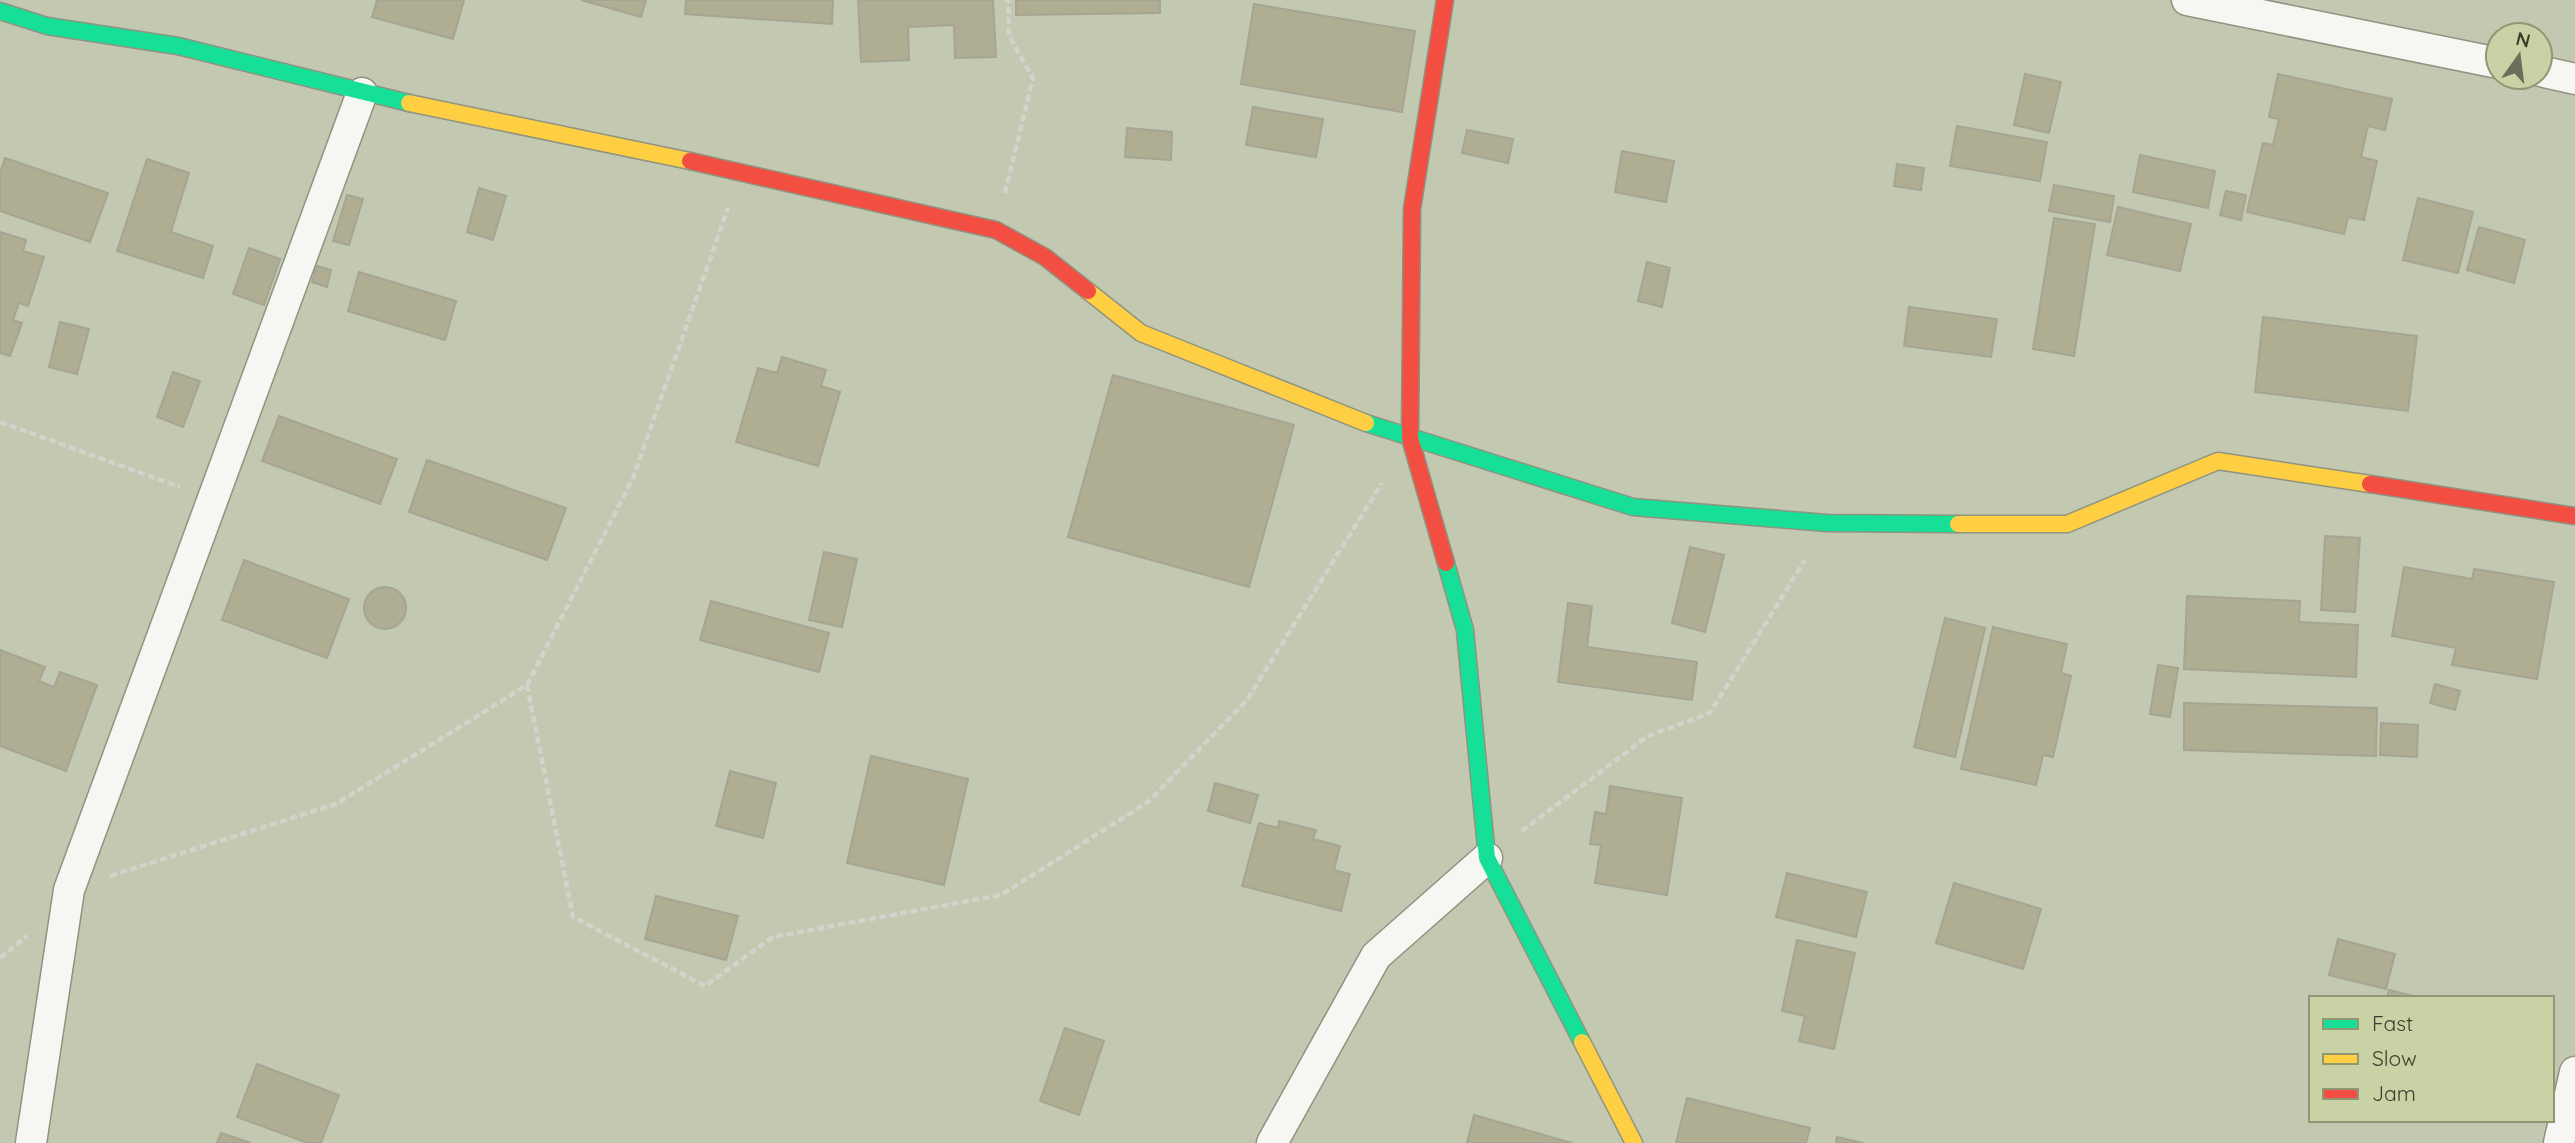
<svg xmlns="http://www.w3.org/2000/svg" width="2575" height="1143" font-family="Quicksand,sans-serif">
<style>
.building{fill:#afae93;stroke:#a5a592;stroke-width:2}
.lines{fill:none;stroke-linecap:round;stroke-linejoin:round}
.street-casing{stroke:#8f9380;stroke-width:33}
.fast-casing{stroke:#8f9380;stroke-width:19}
.slow-casing{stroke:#8f9380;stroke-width:19}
.jam-casing{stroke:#8f9380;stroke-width:19}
.path{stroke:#d2d4cc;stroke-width:4.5;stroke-dasharray:7 3.5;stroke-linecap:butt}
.street{stroke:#f6f7f3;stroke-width:30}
.fast{stroke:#16e098;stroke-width:16}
.slow{stroke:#ffcf43;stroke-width:16}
.jam{stroke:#f24e42;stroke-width:16}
</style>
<rect width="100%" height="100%" fill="#c3c8b0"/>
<g class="building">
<path d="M377 0H464L453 39 372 17Z"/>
<path d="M581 0H646L641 17Z"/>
<path d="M686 0H833L832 24 685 14Z"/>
<path d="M858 0H993L996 57 955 58 954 25 908 27 909 60 861 62Z"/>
<path d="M1016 0H1160V13L1016 15Z"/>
<path d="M1254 4 1415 31 1402 112 1241 84Z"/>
<path d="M2025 74 2061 82 2049 133 2014 125Z"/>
<path d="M2278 74 2392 99 2385 130 2368 126 2361 157 2377 161 2364 220 2348 217 2344 234 2247 212 2263 143 2273 145 2279 119 2269 117Z"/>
<path d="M1253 107 1323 119 1316 157 1246 145Z"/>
<path d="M1957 126 2047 142 2040 181 1950 166Z"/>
<path d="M1127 128 1172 132 1171 160 1125 157Z"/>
<path d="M1467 130 1513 139 1508 163 1462 153Z"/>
<path d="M1622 151 1674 161 1666 202 1615 192Z"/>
<path d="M2140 155 2215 171 2208 208 2133 192Z"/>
<path d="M5 158 108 193 90 242 0 211V173Z"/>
<path d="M147 159 189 173 171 232 213 246 203 278 117 251Z"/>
<path d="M1897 164 1924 168 1921 190 1894 186Z"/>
<path d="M2054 185 2114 196 2110 222 2049 211Z"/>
<path d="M479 188 506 196 493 240 467 232Z"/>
<path d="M2226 191 2246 195 2241 220 2220 215Z"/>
<path d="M347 195 363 199 349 245 333 241Z"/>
<path d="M2418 198 2473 212 2458 273 2403 260Z"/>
<path d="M2118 207 2191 224 2180 271 2107 255Z"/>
<path d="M2054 218 2095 224 2074 356 2033 349Z"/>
<path d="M2479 227 2525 240 2514 283 2467 270Z"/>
<path d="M0 232 26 240 23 251 44 257 28 306 19 303 13 320 22 323 10 356 0 353Z"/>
<path d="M249 248 280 259 264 305 233 294Z"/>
<path d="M1647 262 1670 268 1662 307 1638 301Z"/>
<path d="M317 266 331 270 327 287 312 282Z"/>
<path d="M359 272 456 301 445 340 348 311Z"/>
<path d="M1909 307 1997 319 1991 357 1904 346Z"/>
<path d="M2263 317 2417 336 2408 411 2255 392Z"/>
<path d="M60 322 89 329 77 374 49 367Z"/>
<path d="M782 357 826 370 821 386 840 392 818 466 736 442 758 368 777 373Z"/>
<path d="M173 372 200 381 183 427 157 417Z"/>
<path d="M1113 375 1294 425 1249 587 1068 537Z"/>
<path d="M279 416 397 459 380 504 262 461Z"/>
<path d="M427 460 566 508 547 560 409 512Z"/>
<path d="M2325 536 2360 538 2355 612 2321 610Z"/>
<path d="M1690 547 1724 555 1705 632 1672 623Z"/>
<path d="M824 552 857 559 842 627 809 620Z"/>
<path d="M244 560 349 599 327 658 222 620Z"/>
<path d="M2404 567 2472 579 2474 569 2554 582 2537 679 2452 665 2456 648 2392 636Z"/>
<circle cx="385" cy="608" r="21"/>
<path d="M2187 596 2300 601 2299 622 2358 625 2356 677 2184 669Z"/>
<path d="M711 601 829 633 819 672 700 640Z"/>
<path d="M1568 603 1592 606 1587 647 1697 662 1692 700 1558 682Z"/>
<path d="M1945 618 1985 628 1955 757 1914 747Z"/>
<path d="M1993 627 2067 644 2061 673 2071 676 2053 757 2043 755 2036 785 1961 769Z"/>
<path d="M0 650 45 667 39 681 54 687 60 672 97 685 66 771 0 746Z"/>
<path d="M2158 665 2178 668 2170 717 2150 714Z"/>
<path d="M2435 684 2460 691 2455 710 2430 703Z"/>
<path d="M2184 703 2377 708 2376 756 2184 750Z"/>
<path d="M2381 723 2418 725 2417 757 2380 755Z"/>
<path d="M871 756 968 779 944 885 847 863Z"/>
<path d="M730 771 776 783 763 838 716 826Z"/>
<path d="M1215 783 1258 795 1250 823 1208 811Z"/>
<path d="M1610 786 1682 798 1667 895 1595 883 1601 845 1590 844 1595 812 1606 814Z"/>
<path d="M1279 821 1316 830 1313 839 1340 846 1334 870 1350 874 1341 911 1242 886 1259 823 1278 828Z"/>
<path d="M1787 873 1867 892 1856 937 1776 917Z"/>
<path d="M1954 883 2041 909 2023 969 1936 943Z"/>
<path d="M656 896 738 916 726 960 645 939Z"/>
<path d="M2338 939 2395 954 2386 989 2329 975Z"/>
<path d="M1797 940 1855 953 1834 1049 1799 1041 1805 1016 1782 1011Z"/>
<path d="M2389 990 2421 998H2387Z"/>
<path d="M1065 1028 1104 1041 1079 1115 1040 1101Z"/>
<path d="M257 1064 339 1095 321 1143H308L237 1117Z"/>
<path d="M1687 1098 1810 1128 1806 1143H1676Z"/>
<path d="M1474 1115 1572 1143H1467Z"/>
<path d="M221 1133 251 1143H217Z"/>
<path d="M1837 1137 1863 1143H1836Z"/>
</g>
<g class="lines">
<defs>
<g id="street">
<path d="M2187 0 2498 63"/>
<path d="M2540 71 2575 79"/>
<path d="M31 1143 69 890 362 93"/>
<path d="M1272 1143 1376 956 1487 858"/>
<path d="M2559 1143 2575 1072"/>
</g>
<g id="fast">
<path d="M0 11 47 26 178 46 409 103"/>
<path d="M1366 423 1633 507 1827 523 1958 524"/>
<path d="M1446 563 1465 630 1487 858 1582 1042"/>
</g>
<g id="slow">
<path d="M409 103 690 161"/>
<path d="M1088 291 1141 333 1366 423"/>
<path d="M1958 524H2067L2218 461 2370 484"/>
<path d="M1582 1042 1634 1143"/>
</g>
<g id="jam">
<path d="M1445 0 1412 209 1410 438 1446 563"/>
<path d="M690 161 996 230 1045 257 1088 291"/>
<path d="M2370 484 2575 516"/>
</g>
</defs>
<use href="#street" class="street-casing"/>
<use href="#fast" class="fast-casing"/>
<use href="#slow" class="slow-casing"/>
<use href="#jam" class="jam-casing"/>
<g class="path">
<path d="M1005 193 1033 78 1009 36 1008 0"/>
<path d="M0 422 180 487"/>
<path d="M527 685 573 917 705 986 773 937 1001 895 1148 802 1247 700 1382 483"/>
<path d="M1522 831 1648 736 1710 713 1805 560"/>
<path d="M110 876 336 804 527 685 633 478 728 208"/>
<path d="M0 958 27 936"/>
</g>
<use href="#street" class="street"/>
<use href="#fast" class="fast"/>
<use href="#slow" class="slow"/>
<use href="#jam" class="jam"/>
</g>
<rect x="2309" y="996" width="245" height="126" fill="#c9d2a5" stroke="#909775" stroke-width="2"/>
<rect x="2323" y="1019" width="35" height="10" fill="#16e098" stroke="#909775" stroke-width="2"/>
<text x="2372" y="1031" font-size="21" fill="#3b3e2c">Fast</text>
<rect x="2323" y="1054" width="35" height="10" fill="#ffcf43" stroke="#909775" stroke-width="2"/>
<text x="2372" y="1066" font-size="21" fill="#3b3e2c">Slow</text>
<rect x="2323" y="1089" width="35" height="10" fill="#f24e42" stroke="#909775" stroke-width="2"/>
<text x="2372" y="1101" font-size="21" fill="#3b3e2c">Jam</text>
<g transform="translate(2519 56) rotate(14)"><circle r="33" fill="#c9d2a5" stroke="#909775" stroke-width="2"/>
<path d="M0-5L12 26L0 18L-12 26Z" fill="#6b6e5a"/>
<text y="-10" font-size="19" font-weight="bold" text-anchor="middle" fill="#3b3e2c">N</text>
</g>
</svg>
